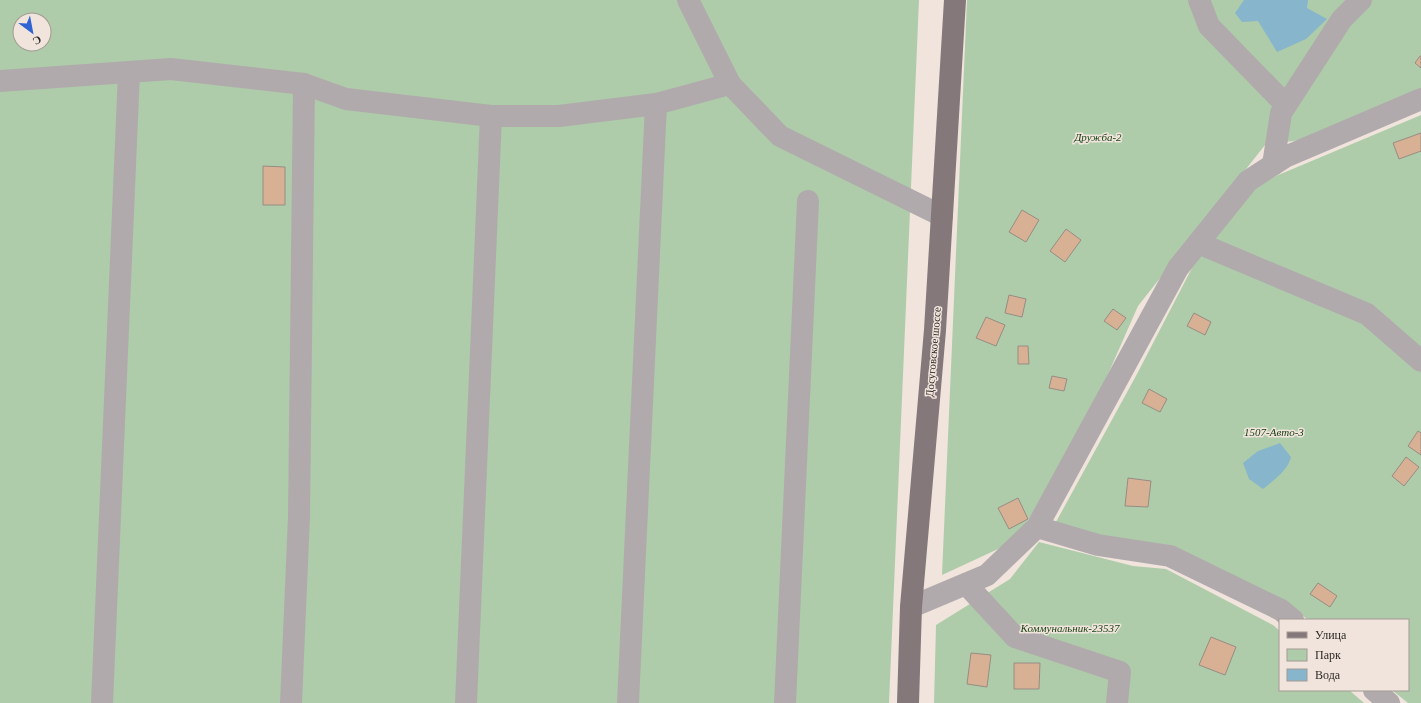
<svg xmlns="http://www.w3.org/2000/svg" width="1421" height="703" font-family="Georgia,serif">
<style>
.green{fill:#aeccaa;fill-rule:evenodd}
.water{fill:#87b5cc}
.building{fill:#d8b195;stroke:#978c84}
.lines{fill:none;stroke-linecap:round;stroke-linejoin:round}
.minor{stroke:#b1aaac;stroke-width:22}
.major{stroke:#84787a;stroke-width:22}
.labels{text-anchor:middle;stroke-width:3;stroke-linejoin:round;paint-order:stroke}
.park-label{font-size:11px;font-style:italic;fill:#174112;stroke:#f1e4dc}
.street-label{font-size:11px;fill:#2e2a26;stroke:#f1e4dc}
</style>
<rect width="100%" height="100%" fill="#f1e4dc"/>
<g class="green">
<path d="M0 0H919L889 703H0ZM20 20H44V44H20Z"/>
<path d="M967 0H1421V91L1300 140 1265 145 1138 306 1068 465 1011 543 942 575Z"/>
<path d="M1421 115V703H1408L1392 690H1408V620H1308L1291 606 1101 536 1056 522 1137 374 1192 268 1257 184Z"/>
<path d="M1039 542 1133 566 1166 569 1273 625 1280 631V690H1349L1364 703H934L936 625 1010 579Z"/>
</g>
<g class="water">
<path d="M1244 0H1308L1307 8 1327 19 1306 39 1277 52 1258 21 1242 22 1235 13Z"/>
<path d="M1280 443 1291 457C1288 470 1274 480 1263 489L1249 479 1243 463 1258 451Z"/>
</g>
<g class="building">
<path d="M1420 56H1421V68L1415 63Z"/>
<path d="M1421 133V151L1399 159 1393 143Z"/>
<path d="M263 166 285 167V205H263Z"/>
<path d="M1022 210 1039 220 1026 242 1009 232Z"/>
<path d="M1066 229 1081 240 1065 262 1050 251Z"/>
<path d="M1009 295 1026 299 1022 317 1005 313Z"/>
<path d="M1113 309 1126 318 1117 330 1104 321Z"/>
<path d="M1194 313 1211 322 1205 335 1187 326Z"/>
<path d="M986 317 1005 325 996 346 976 338Z"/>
<path d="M1018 346H1028L1029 364H1018Z"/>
<path d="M1052 376 1067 379 1064 391 1049 388Z"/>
<path d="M1149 389 1167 399 1160 412 1142 403Z"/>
<path d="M1418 431 1421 433V455L1408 446Z"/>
<path d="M1406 457 1419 467 1404 486 1392 476Z"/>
<path d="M1128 478 1151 481 1148 507 1125 506Z"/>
<path d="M1018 498 1028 519 1009 529 998 508Z"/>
<path d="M1318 583 1337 596 1330 607 1310 594Z"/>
<path d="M1211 637 1236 647 1225 675 1199 665Z"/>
<path d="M971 653 991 655 987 687 967 684Z"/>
<path d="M1014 663H1040L1039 689H1014Z"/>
</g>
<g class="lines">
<g class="minor">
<path d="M688 0 730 84 780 136 942 216"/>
<path d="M1199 0 1209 26 1286 105"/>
<path d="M0 81 171 69 304 84 346 99 491 116H559L656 104 730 84"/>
<path d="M1273 165 1281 113 1342 19 1361 0"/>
<path d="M1198 243 1367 314 1421 361"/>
<path d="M1037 527 1098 545 1170 556 1281 610 1293 620"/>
<path d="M966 584 1015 637 1120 672 1117 703"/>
<path d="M911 607 987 575 1037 527 1178 268 1248 181 1285 157 1421 99"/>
<path d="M1374 690 1389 703"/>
<path d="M102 703 129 72"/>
<path d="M291 703 299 517 304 84"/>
<path d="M466 703 491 116"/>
<path d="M628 703 656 104"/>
<path d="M785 703 808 201"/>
</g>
<path class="major" d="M908 703 911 607 935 330 955 0"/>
</g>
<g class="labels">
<g class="park-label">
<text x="1098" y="141">Дружба-2</text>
<text x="1274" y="436">1507-Авто-3</text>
<text x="1070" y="632">Коммунальник-23537</text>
</g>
<g class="street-label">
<text transform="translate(933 352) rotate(-85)" y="4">Досуговское шоссе</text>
</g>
</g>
<rect x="1279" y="619" width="130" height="72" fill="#f1e4dc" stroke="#a39a93"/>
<rect x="1287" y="632" width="20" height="6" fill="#84787a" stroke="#a39a93"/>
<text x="1315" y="639" font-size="12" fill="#2e2a26">Улица</text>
<rect x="1287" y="649" width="20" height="12" fill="#aeccaa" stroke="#a39a93"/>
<text x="1315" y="659" font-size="12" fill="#2e2a26">Парк</text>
<rect x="1287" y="669" width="20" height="12" fill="#87b5cc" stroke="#a39a93"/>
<text x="1315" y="679" font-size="12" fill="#2e2a26">Вода</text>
<g transform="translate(32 32) rotate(148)"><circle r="19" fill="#f1e4dc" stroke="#a39a93"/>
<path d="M0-3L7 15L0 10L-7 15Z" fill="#2e65d3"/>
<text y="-6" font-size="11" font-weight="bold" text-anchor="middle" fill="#2e2a26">С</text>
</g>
</svg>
